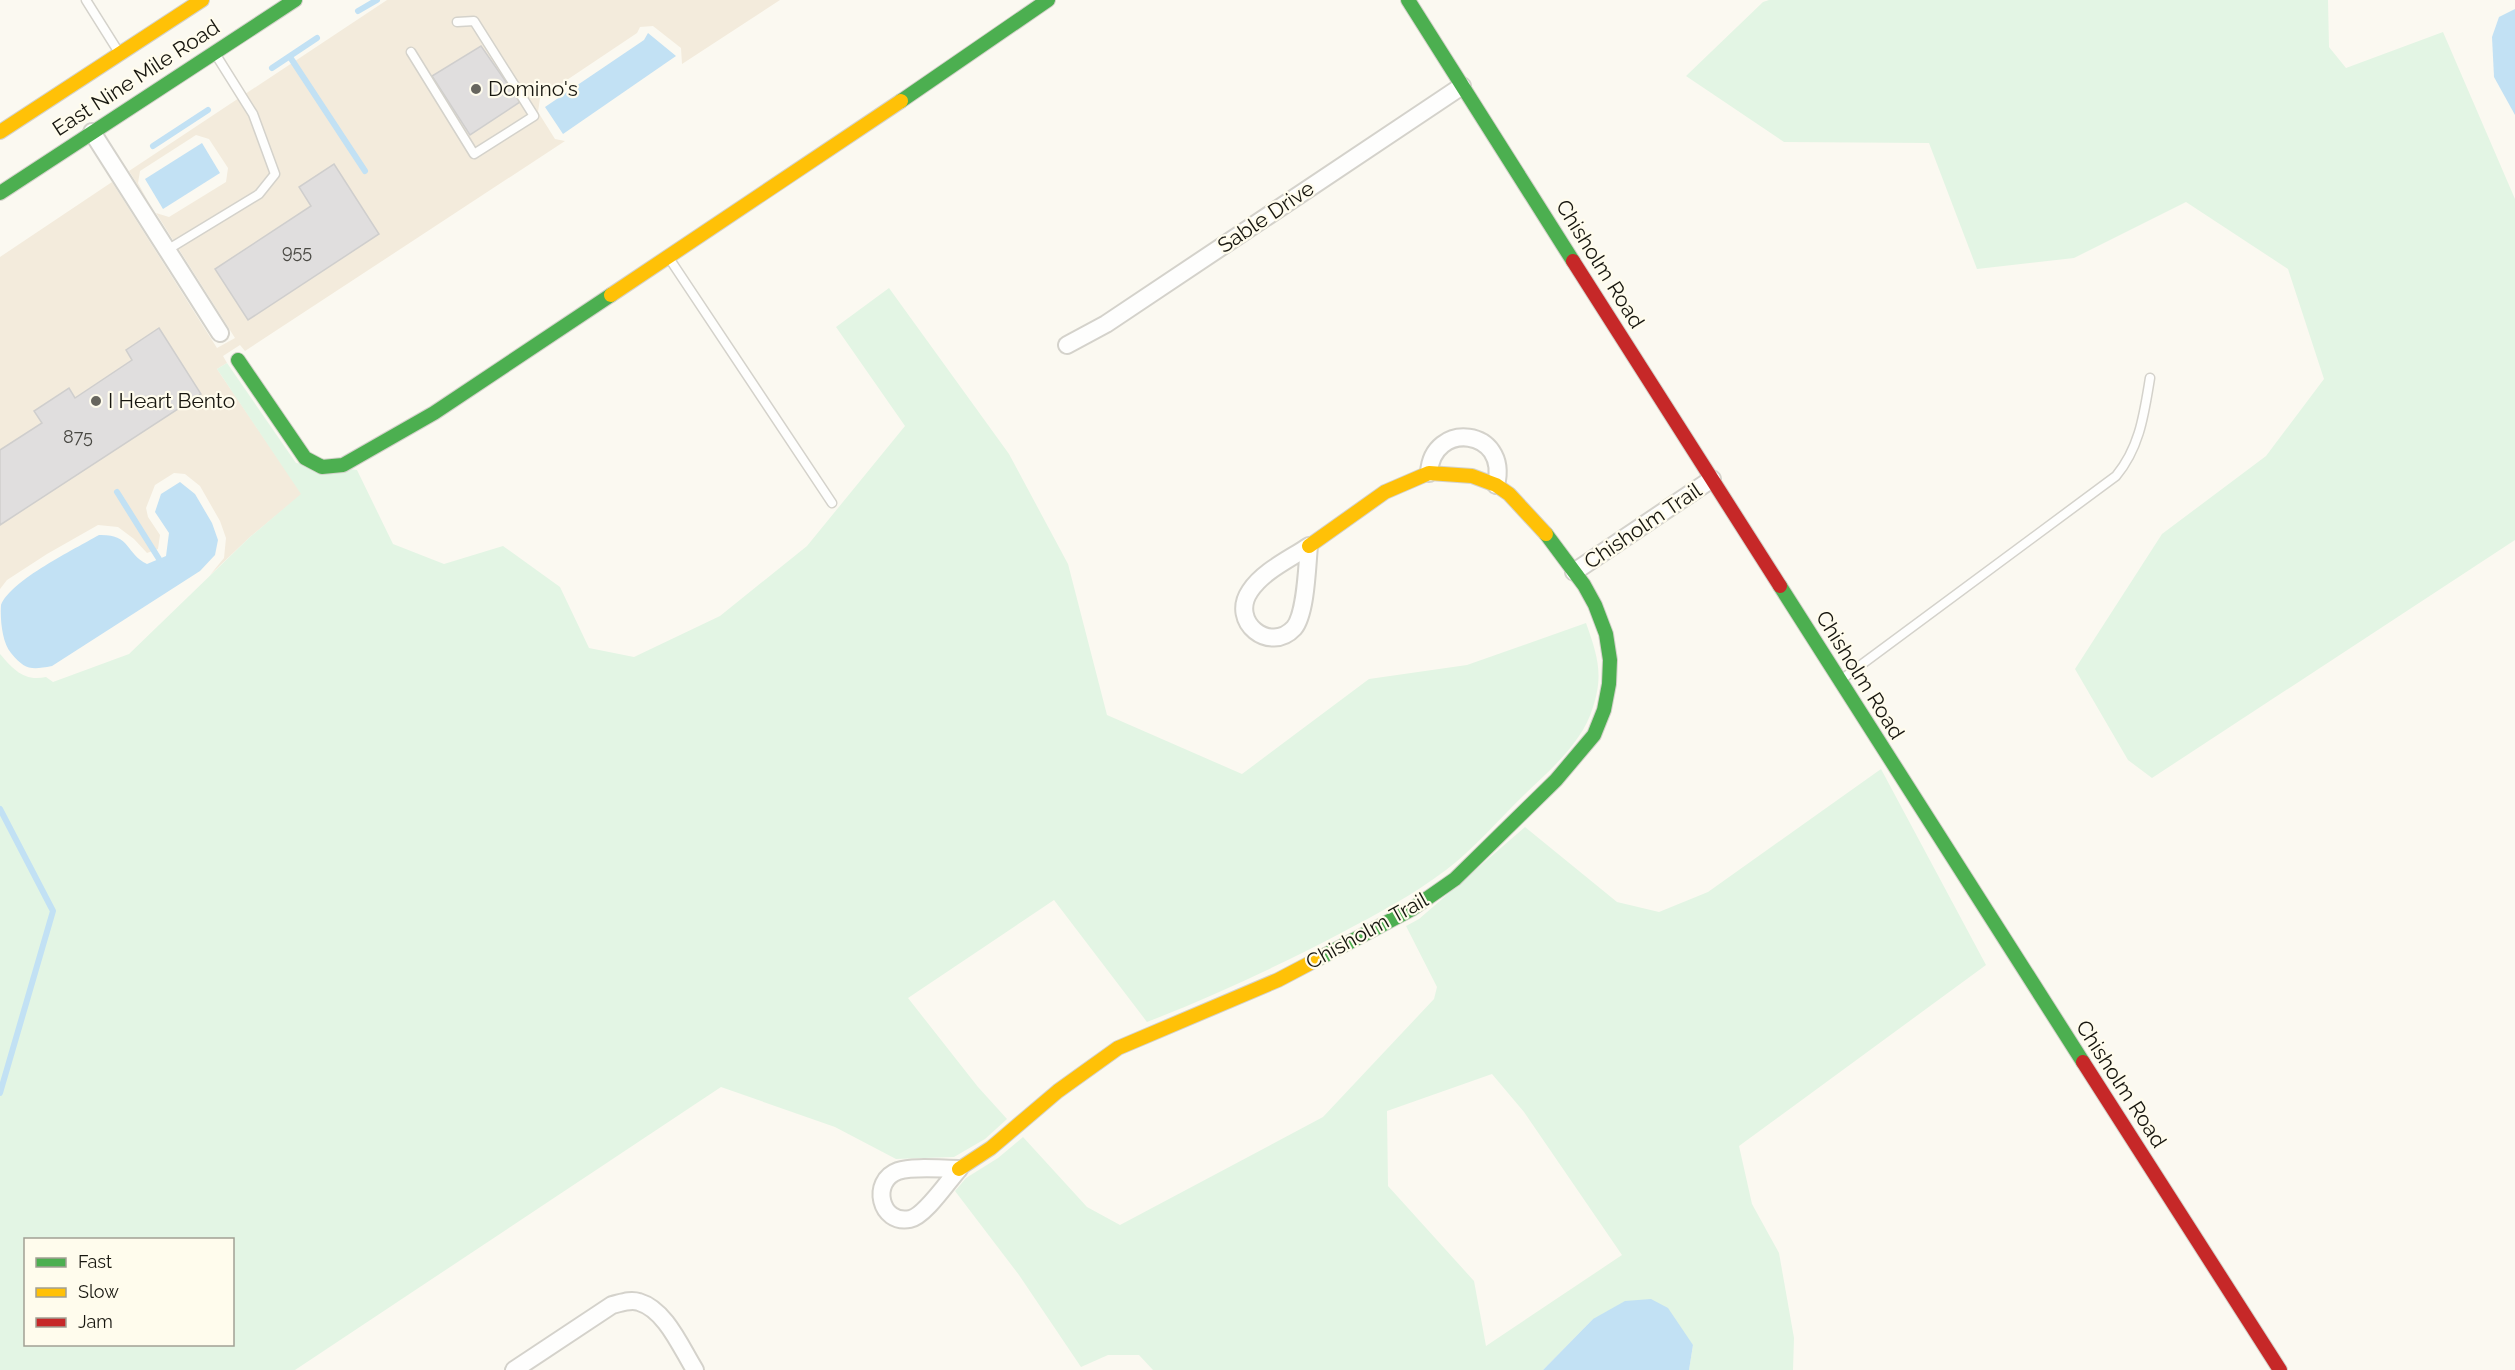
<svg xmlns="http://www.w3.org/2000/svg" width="2515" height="1370" font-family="Raleway,sans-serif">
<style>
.commercial{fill:#f3ebdc}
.green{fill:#e3f5e4;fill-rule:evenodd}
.water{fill:#c2e1f4}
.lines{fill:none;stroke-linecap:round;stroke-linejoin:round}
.stream{stroke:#c2e1f4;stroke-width:6}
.building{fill:#e0dede;stroke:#cfcecd;stroke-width:1.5}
.lane-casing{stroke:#d4d2cb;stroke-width:11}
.street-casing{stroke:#d4d2cb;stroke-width:20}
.fast-casing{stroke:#d4d2cb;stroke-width:16}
.slow-casing{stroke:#d4d2cb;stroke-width:16}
.jam-casing{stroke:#d4d2cb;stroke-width:16}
.lane{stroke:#fefefd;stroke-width:8}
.street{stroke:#fefefd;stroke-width:16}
.fast{stroke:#4caf50;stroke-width:14}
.slow{stroke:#ffc107;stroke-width:14}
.jam{stroke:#c62828;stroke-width:14}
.poi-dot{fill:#67655e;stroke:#fffced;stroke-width:2}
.labels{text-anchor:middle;stroke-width:4.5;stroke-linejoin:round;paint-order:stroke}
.number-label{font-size:18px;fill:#494843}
.street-label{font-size:21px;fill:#17160f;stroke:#fffced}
.poi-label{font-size:21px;fill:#17160f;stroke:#fffced;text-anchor:start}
</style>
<rect width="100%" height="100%" fill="#fbf9f1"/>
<path class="commercial" d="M387 0H780L682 64 681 48 653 26 640 27 637 33 540 98 538 112 555 139 565 141 245 351 240 345 223 356 227 363 217 369 302 494 250 537 210 575 224 558 226 538 220 521 200 486 185 474 174 473 155 485 146 508 148 517 160 535 158 549 147 553 134 539 118 527 98 525 47 554 7 580 0 589V257L112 182 217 348 235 338 156 213 169 217 226 182 228 168 209 139 196 135 140 171 138 183 150 205 129 171Z"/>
<g class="green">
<path d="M1769 0H2328L2329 47 2346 68 2443 32 2515 199V540L2152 778 2128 760 2075 669 2162 534 2266 456 2324 379 2288 269 2186 202 2074 258 1977 269 1929 143 1784 142 1686 76 1763 2Z"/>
<path d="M889 288 1009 454 1068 564 1107 715 1242 774 1369 679 1467 665 1586 623C1597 654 1604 674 1593 707 1583 742 1550 770 1524 795 1499 819 1474 849 1446 870 1413 895 1377 914 1341 933 1278 966 1214 996 1147 1022L1054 900 908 998 978 1087 1007 1119 985 1139 954 1157 896 1159 835 1127 721 1087 295 1370H0V654C13 669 24 682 46 677L53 682 129 654 250 537 301 494 217 369 227 363 296 463 357 470 393 544 444 564 503 546 560 587 589 648 634 657 720 616 807 546 905 426 836 327ZM26 1240H232V1344H26Z"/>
<path d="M1881 769 1986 965 1739 1146 1752 1204 1779 1253 1794 1338 1793 1370H1689L1693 1345 1593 1319 1543 1370H1153L1139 1355H1108L1081 1367 1019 1275 955 1191 966 1178 998 1158 1023 1137 1087 1207 1120 1225 1323 1117 1434 999 1437 987 1406 926 1419 919 1525 827 1617 902 1659 912 1708 892ZM1492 1074 1524 1112 1622 1255 1486 1346 1474 1281 1388 1186 1387 1111Z"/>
</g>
<g class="water">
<path d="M2515 9V115L2494 77 2492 37 2499 17Z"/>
<path d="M648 33 676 56 563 134 545 107 644 40Z"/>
<path d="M202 143 220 173 163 209 145 179Z"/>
<path d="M180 482 195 494 212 523 218 540 215 555 200 571 52 666C31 670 25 670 11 653 2 642 0 619 1 605 11 580 75 549 99 535 131 534 125 553 147 564L166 556 169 533 155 512 161 494Z"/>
<path d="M1651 1299 1668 1308 1693 1345 1689 1370H1543L1593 1319 1625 1301Z"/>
</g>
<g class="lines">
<g class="stream">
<path d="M358 11 377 0"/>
<path d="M290 57 365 171"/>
<path d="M272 68 317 38"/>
<path d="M153 146 208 110"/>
<path d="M117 492 159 559"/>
<path d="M0 809 53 911 0 1093"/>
</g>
</g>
<g class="building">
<path d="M481 46 520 102 470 135 432 76Z"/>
<path d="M334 164 379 234 248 320 215 269 311 206 299 187Z"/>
<path d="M159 328 201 394 0 525V450L42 423 34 411 69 388 75 398 132 360 126 350Z"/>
</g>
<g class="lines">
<defs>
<g id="lane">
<path d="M86 0 118 51"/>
<path d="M411 52 474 154 534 116 474 21 457 22"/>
<path d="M167 250 259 194 275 174 253 114 216 55"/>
<path d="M669 258 832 503"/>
<path d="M1842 679 2116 476C2140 447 2144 414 2150 378"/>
</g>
<g id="street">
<path d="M92 132 220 333"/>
<path d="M1067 345 1106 324 1462 86"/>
<path d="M1429 473C1432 420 1510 428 1496 485"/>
<path d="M1309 546C1307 566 1306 614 1294 628 1270 654 1229 622 1250 591 1263 571 1290 559 1309 546Z"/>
<path d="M1574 572 1712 479"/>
<path d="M959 1169C948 1181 925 1216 910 1219 880 1225 870 1181 898 1171 913 1166 942 1169 959 1169Z"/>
<path d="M514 1370 612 1305C621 1303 630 1299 639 1302 666 1310 681 1348 695 1370"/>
</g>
<g id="fast">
<path d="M1408 0 1573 261"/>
<path d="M901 101 1048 0"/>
<path d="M0 193 295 0"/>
<path d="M238 360 305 458 322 467 343 465 434 413 611 295"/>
<path d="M1780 586 2083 1062"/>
<path d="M1316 960 1412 909 1455 879 1556 780 1594 735 1604 710 1609 684 1610 660 1606 634 1595 605 1584 585 1546 534"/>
</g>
<g id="slow">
<path d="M0 132 202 0"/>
<path d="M611 295 901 101"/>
<path d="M1309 546 1385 492 1429 473 1472 476 1496 485 1509 494 1546 534"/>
<path d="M959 1169 991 1148 1058 1091 1118 1048 1278 980 1316 960"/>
</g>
<g id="jam">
<path d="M1573 261 1780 586"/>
<path d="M2083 1062 2280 1370"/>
</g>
</defs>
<use href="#lane" class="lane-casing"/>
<use href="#street" class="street-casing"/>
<use href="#fast" class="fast-casing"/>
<use href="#slow" class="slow-casing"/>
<use href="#jam" class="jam-casing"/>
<use href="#lane" class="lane"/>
<use href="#street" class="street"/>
<use href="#fast" class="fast"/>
<use href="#slow" class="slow"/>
<use href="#jam" class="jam"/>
</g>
<g class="poi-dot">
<circle cx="476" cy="89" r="6"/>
<circle cx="96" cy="401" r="6"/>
</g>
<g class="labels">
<g class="number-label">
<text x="297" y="258">955</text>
<text x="78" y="443">875</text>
</g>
<g class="street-label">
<text transform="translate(136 78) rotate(-33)" y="7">East Nine Mile Road</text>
<text transform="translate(1266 217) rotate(-34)" y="7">Sable Drive</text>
<text transform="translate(1600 264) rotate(58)" y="7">Chisholm Road</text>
<text transform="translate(1643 526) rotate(-34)" y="7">Chisholm Trail</text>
<text transform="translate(1860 675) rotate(58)" y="7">Chisholm Road</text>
<text transform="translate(1367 931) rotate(-29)" y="7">Chisholm Trail</text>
<text transform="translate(2121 1084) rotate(57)" y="7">Chisholm Road</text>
</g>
<g class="poi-label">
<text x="488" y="96">Domino's</text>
<text x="108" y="408">I Heart Bento</text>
</g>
</g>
<rect x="24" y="1238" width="210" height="108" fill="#fffced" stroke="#a2a094" stroke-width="1.5"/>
<rect x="36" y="1258" width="30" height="9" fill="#4caf50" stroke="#a2a094" stroke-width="1.5"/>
<text x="78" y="1268" font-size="18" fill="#17160f">Fast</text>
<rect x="36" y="1288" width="30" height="9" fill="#ffc107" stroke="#a2a094" stroke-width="1.5"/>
<text x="78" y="1298" font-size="18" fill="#17160f">Slow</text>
<rect x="36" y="1318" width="30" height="9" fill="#c62828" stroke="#a2a094" stroke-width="1.5"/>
<text x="78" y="1328" font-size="18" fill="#17160f">Jam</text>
</svg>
